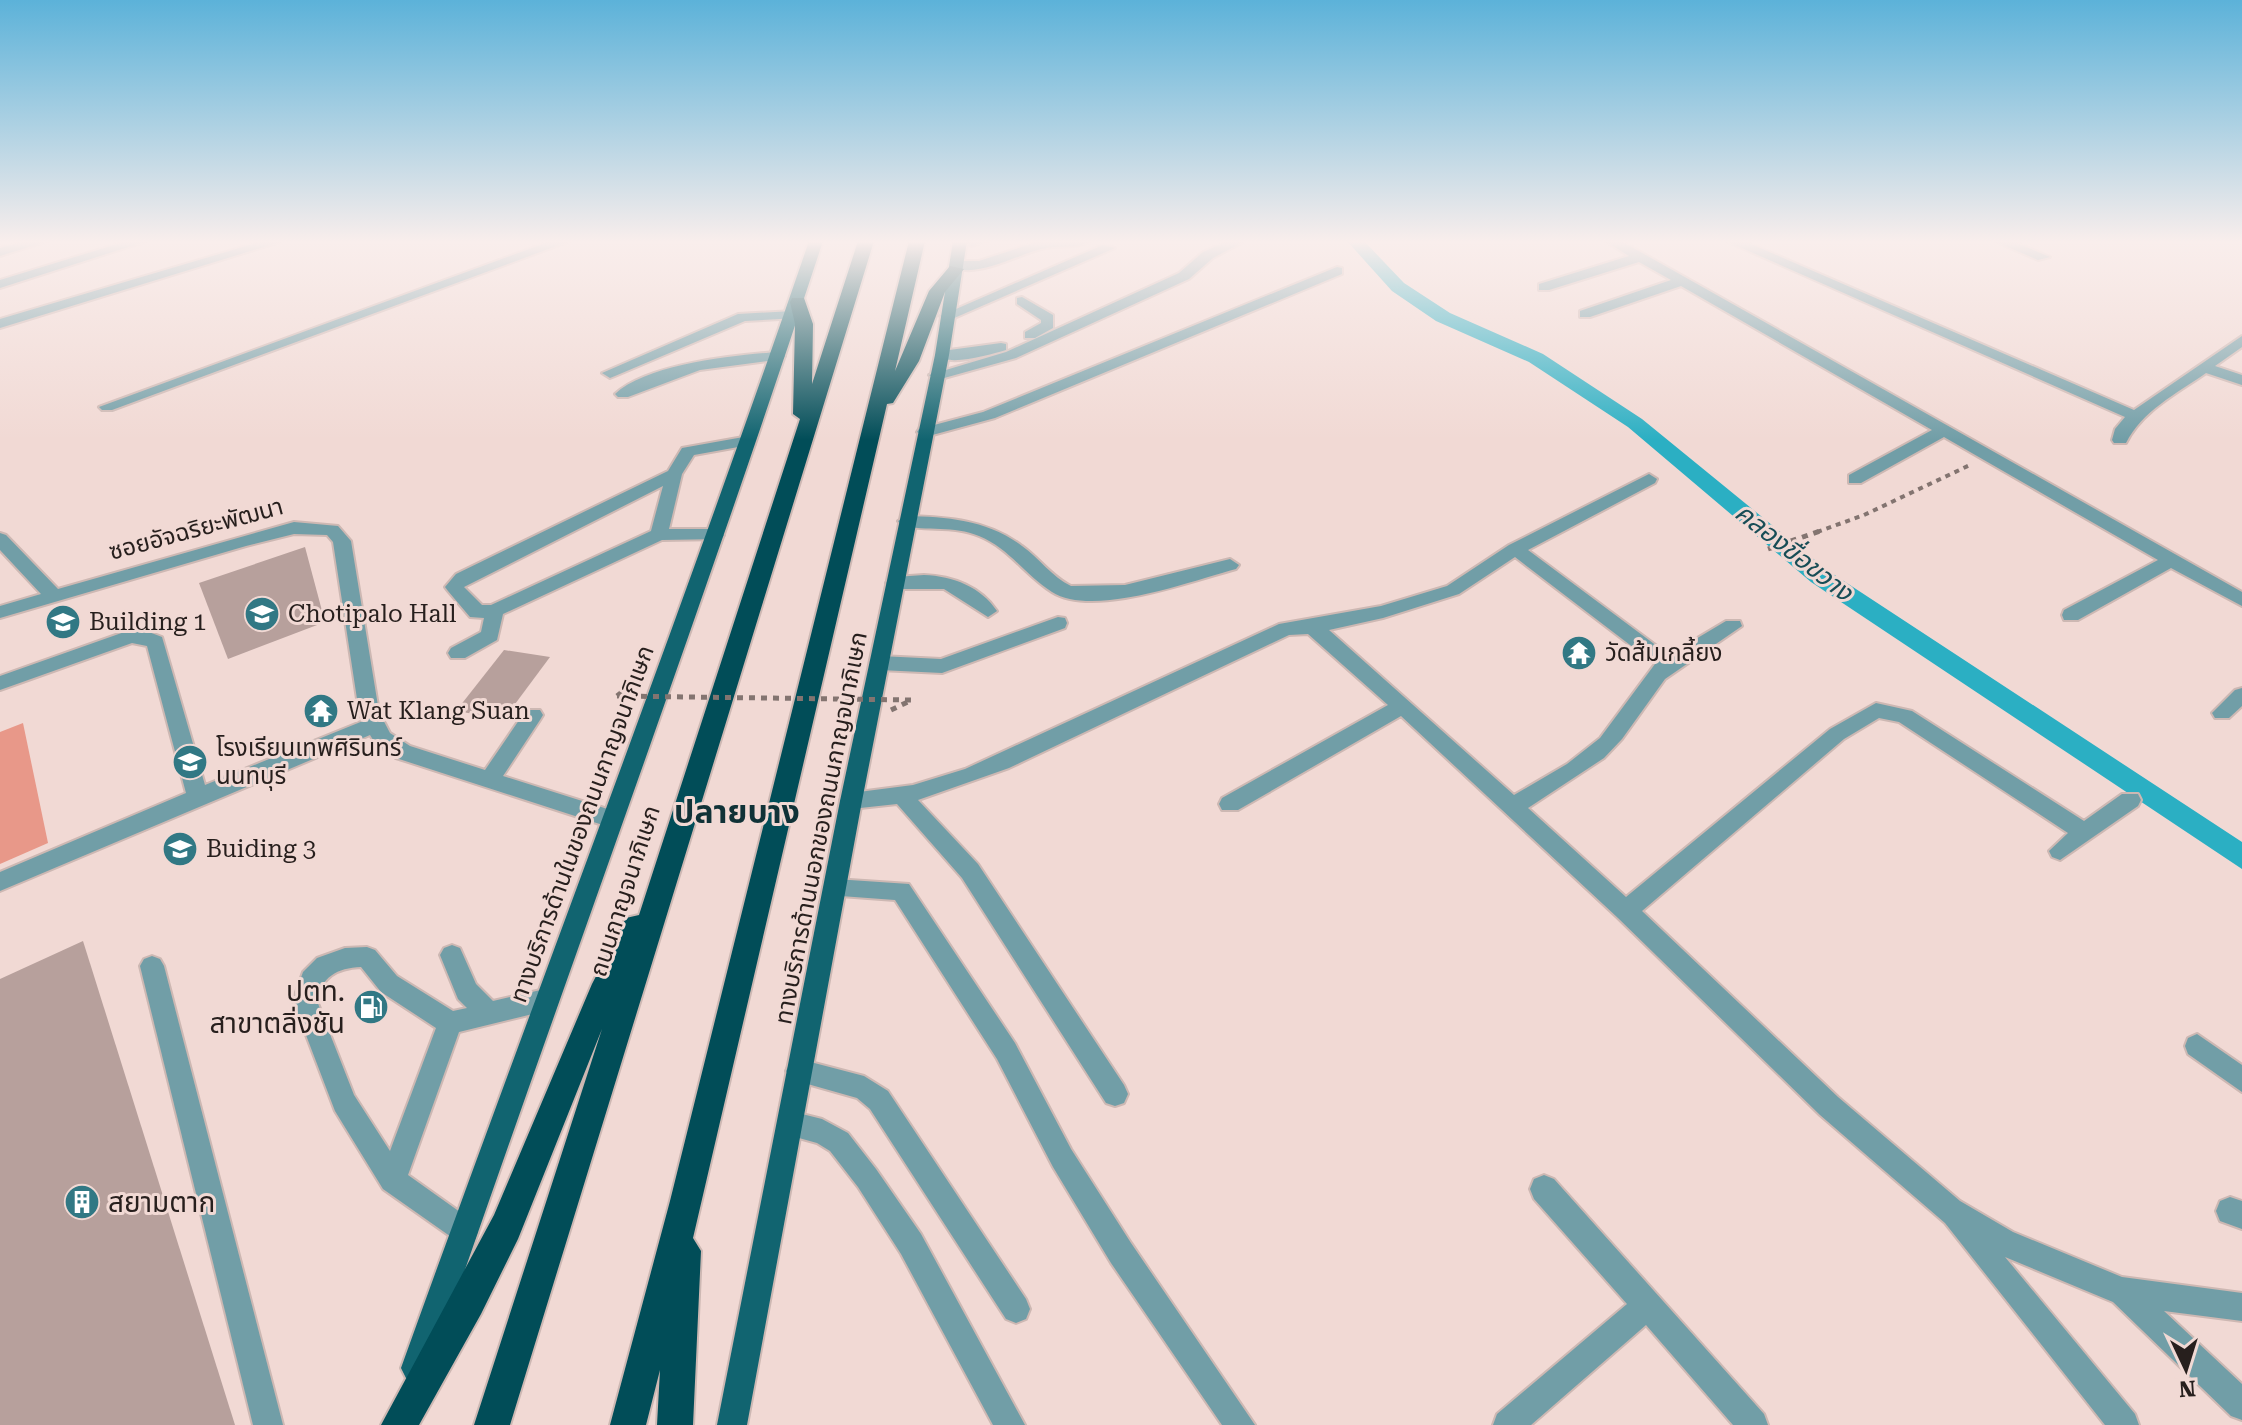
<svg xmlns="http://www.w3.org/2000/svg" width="2242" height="1425" font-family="'Roboto Serif','Noto Sans Thai',serif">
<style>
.green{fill:#e89889}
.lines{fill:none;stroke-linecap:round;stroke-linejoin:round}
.canal{fill:#2bafc3;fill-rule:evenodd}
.building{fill:#b7a09c}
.minor-casing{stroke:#cdb8b3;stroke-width:4}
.major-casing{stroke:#cdb8b3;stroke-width:4}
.highway-casing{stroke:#cdb8b3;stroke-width:4}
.path-far1{stroke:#837470;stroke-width:4;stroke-dasharray:5 5;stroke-linecap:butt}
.path{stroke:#837470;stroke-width:5;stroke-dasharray:6 6;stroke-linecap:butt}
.minor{fill:#719ea7;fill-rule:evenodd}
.major{fill:#116470;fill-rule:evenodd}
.highway{fill:#014d58;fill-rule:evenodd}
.path-bridge{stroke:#837470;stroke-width:5;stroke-dasharray:6 6;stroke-linecap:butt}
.labels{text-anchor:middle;stroke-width:6;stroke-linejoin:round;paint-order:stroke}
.street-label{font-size:24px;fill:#271f1d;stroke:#f1d9d4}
.poi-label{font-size:24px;fill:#271f1d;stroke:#f1d9d4;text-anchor:start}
.water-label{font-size:26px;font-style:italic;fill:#184d56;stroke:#f1d9d4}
.near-poi-label{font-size:28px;fill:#271f1d;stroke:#f1d9d4;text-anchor:end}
.district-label{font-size:32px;font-weight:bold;fill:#103237;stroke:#f1d9d4}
</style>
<rect width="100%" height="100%" fill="#f1d9d4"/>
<path class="green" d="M23 723 48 843 0 864V732Z"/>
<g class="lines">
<path class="canal" d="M1347 241H1364L1404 283 1450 313 1543 354 1642 419 1827 570 2242 842V869L1811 582 1628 427 1529 362 1436 321 1392 291Z"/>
</g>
<g class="building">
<path d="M305 547 325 622 228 659 199 583Z"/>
<path d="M504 650 550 657 504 719 456 711Z"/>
<path d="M83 941 235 1425H0V979Z"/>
</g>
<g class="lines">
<defs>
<g id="minor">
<path d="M27 241H48L0 256V248Z"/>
<path d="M127 241H147L0 288V280Z"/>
<path d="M263 241H283L0 328V319Z"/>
<path d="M551 241H570L112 410H102L99 407Z"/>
<path d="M987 241 972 246 965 242 966 241Z"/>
<path d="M1040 241H1089C1078 249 1060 245 1046 248 1021 252 973 282 950 265L957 261H979Z"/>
<path d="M1228 241H1245L1213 258 1189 279 1016 358 937 380 929 375 1006 352 1179 273 1203 252Z"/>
<path d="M1605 241H1621L2242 592V606L2171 568 2078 620H2064L2062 615 2064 610 2158 560 1944 437 1861 483H1849V475L1932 430 1681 286 1590 317H1580V311L1671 280 1639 262 1549 290H1539V284L1629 256Z"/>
<path d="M1726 241H1744L2134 410 2242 336V347L2215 366 2242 375V385L2206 373C2176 394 2142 411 2126 443H2114L2112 440 2115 429 2125 417Z"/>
<path d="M1994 241H2012L2050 257 2038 260Z"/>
<path d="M1103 245 1115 248 952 319 940 316Z"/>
<path d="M1337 267 1342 268V274L995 418 925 437 917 432 919 429 983 412Z"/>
<path d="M1022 297 1053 315V328L1035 338H1025V332L1041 323V320L1017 304V298Z"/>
<path d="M793 311 800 315 798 318 745 321 615 376 610 378 602 373 738 314Z"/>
<path d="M1001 343 1006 344V350C988 355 950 367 935 355L942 351Z"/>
<path d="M778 352 785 356 783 359 700 370 628 397H618L615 394C647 364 735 355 778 352Z"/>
<path d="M749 436 755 438V444L694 455 682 474 669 529H715L724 535 721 539 662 540 503 614 497 640 465 658H451L448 653 451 648 481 632 484 618 470 617 448 591 445 587 456 574 668 471 682 448ZM663 486 651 531 491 605H482L464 587Z"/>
<path d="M1649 474 1657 479 1655 483 1528 550 1669 655 1726 621H1740L1742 626 1665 679 1622 739 1604 758 1528 808 1626 897 1830 729 1876 703 1912 711 2084 821 2122 794H2138L2141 800 2138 806 2060 860 2052 857 2049 851 2068 833 1899 722 1879 718 1844 739 1642 911 1838 1097 1960 1201 2013 1232 2122 1277 2242 1293V1321L2164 1311 2242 1384V1420L2231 1416 2113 1302 2005 1257 2135 1414 2139 1425H2105L1945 1223 1820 1115 1618 918 1401 716 1238 810H1222L1219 804 1222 798 1388 705 1308 634 1289 635 1009 768 918 800 978 864 1124 1085 1128 1094 1124 1103 1115 1106 1106 1103 962 878 897 804 851 809 843 807 840 801 843 795 851 793 913 785 965 769 1279 624 1381 606 1447 586 1509 545ZM1515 557 1655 664 1600 738 1567 764 1514 795 1329 630 1383 618 1459 594Z"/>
<path d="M907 516C948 517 988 520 1022 546 1039 558 1052 577 1071 586L1125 585 1230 559 1239 565 1236 569C1191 581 1093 618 1052 592 1025 575 1009 548 979 536 954 525 927 532 901 525L898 521Z"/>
<path d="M294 522 338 526 351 541 379 712 390 733 410 746 485 770 526 710H540L543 715 540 720 503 776 620 813 623 819 620 825 612 828 396 758 375 743 370 735 0 891V872L186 793 147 646 132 643 0 690V676L130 630 141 629 162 637 205 785 363 721 359 712 333 542 327 535 294 534 246 546 0 618V606L41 594 0 550V533L6 535 58 589Z"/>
<path d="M924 575C953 576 981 587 997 611L988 617 944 589H895L886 583 895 577Z"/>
<path d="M1058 617 1065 618 1067 623 1065 628 942 673 880 670 870 663 880 656 941 659Z"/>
<path d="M2242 688V706L2229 718H2215L2212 713 2235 690Z"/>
<path d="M835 879 909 884 1015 1043 1071 1149 1131 1243 1255 1425H1222L1111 1263 1053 1167 997 1059 895 900 827 895 824 888 827 881Z"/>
<path d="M452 945 460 948 476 984 493 1001 545 989 554 992 557 1000 554 1008 545 1011 459 1032 408 1175 474 1222 478 1232 474 1242 464 1246 383 1189 335 1111 293 1001 303 972 317 958 345 948 367 947 375 950 397 976 453 1011 467 1008 458 999 440 955 444 948ZM361 967 381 992 436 1028 390 1151 354 1095 317 1001C321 977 337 968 361 967Z"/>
<path d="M152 956 160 959 164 966 283 1425H253L140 966 144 959Z"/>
<path d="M2197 1034 2242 1065V1092L2188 1054 2185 1046 2188 1038Z"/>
<path d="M799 1059 864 1076 888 1091 1026 1299 1030 1309 1026 1319 1016 1323 1006 1319 870 1109 857 1098 790 1079 786 1071 790 1063Z"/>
<path d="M790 1111 822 1119 848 1133 876 1169 921 1234 1025 1425H993L901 1254 858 1187 830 1151 817 1143 781 1133 777 1124 781 1115Z"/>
<path d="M1544 1175 1554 1179 1764 1414 1768 1425H1733L1646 1325 1531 1425H1493L1497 1414 1627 1304 1534 1199 1530 1189 1534 1179Z"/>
<path d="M2230 1197 2242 1201V1229L2220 1221 2216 1211 2220 1201Z"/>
</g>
<g id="major">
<path d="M809 241H823C699 619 560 992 431 1368L426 1378 416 1383 406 1378 401 1368C536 992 680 619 809 241Z"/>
<path d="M953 241H967L949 355 862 801 747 1425H717L840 801 935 355Z"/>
</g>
<g id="highway">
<path d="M858 241H874L510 1425H474L602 1029 518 1239 481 1314 419 1425H381L494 1215 592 984 626 918 639 915 800 419 793 414 795 324 790 302 792 298H804L813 324 812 384Z"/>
<path d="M909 241H925L895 371 929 291 950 266 964 269 945 292 919 361 893 403 887 404 693 1238 701 1251 693 1425H657L660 1370 646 1425H610L670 1201Z"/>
</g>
</defs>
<use href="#minor" class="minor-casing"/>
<use href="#major" class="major-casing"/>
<use href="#highway" class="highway-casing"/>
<path class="path-far1" d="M1817 532 1864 515 1970 465"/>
<g class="path">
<path d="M1768 549 1823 530"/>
<path d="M617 696 640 678"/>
<path d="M891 710 912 700"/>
</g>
<use href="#minor" class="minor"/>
<use href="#major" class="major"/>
<use href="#highway" class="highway"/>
<path class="path-bridge" d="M617 696 912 700"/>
</g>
<linearGradient id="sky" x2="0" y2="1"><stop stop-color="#5cb2d9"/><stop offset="0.55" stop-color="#f9eeec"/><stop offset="1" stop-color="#f9eeec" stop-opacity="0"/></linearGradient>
<rect width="2242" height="440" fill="url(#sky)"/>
<defs>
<symbol id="school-disc" viewBox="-11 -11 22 22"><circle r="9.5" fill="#317884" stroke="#f1d9d4"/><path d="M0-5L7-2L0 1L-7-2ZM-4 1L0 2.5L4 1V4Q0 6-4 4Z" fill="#fff"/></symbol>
<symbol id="temple-disc" viewBox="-11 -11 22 22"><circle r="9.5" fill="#317884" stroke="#f1d9d4"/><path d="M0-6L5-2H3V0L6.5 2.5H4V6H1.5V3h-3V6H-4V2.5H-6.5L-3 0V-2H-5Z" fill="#fff"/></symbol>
<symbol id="fuel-disc" viewBox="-11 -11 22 22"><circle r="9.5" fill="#317884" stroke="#f1d9d4"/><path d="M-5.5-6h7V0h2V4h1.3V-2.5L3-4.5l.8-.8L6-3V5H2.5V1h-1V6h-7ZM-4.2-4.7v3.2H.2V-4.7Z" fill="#fff"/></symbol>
<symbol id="building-disc" viewBox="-11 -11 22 22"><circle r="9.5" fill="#317884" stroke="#f1d9d4"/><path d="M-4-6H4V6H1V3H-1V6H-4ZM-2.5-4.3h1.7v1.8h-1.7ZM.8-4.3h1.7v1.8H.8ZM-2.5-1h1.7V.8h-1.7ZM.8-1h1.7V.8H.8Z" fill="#fff"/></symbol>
</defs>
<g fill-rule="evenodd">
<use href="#school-disc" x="242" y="594" width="40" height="40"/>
<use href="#school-disc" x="43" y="602" width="40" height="40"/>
<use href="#temple-disc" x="1559" y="633" width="40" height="40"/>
<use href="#temple-disc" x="301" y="691" width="40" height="40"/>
<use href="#school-disc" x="170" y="742" width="40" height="40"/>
<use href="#school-disc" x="160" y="829" width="40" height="40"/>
<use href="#fuel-disc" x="351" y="987" width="40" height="40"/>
<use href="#building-disc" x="62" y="1182" width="40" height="40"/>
</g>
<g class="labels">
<g class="street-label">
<text transform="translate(196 529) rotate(-15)" y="8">ซอยอัจฉริยะพัฒนา</text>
<text transform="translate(582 824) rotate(-70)" y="8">ทางบริการด้านในของถนนกาญจนาภิเษก</text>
<text transform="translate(821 828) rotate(-79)" y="8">ทางบริการด้านนอกของถนนกาญจนาภิเษก</text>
<text transform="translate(625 891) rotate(-72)" y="8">ถนนกาญจนาภิเษก</text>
</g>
<g class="poi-label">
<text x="288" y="622">Chotipalo Hall</text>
<text x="89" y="630">Building 1</text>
<text x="1605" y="661">วัดส้มเกลี้ยง</text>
<text x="347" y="719">Wat Klang Suan</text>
<text x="216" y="756">โรงเรียนเทพศิรินทร์<tspan x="216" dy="28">นนทบุรี</tspan></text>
<text x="206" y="857">Buiding 3</text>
</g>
<g class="water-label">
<text transform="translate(1794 552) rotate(38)" y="9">คลองขื่อขวาง</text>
</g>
<g class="near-poi-label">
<text x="345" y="1001">ปตท.<tspan x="345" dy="32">สาขาตลิ่งชัน</tspan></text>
<text x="108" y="1212" text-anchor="start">สยามตาก</text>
</g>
<g class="district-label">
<text x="737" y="823">ปลายบาง</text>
</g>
</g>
<g transform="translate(2186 1369) rotate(176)" stroke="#f1d9d4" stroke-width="6" paint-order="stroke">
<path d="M0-6L14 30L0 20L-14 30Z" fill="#271f1d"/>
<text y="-12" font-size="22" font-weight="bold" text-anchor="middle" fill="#271f1d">N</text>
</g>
</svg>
